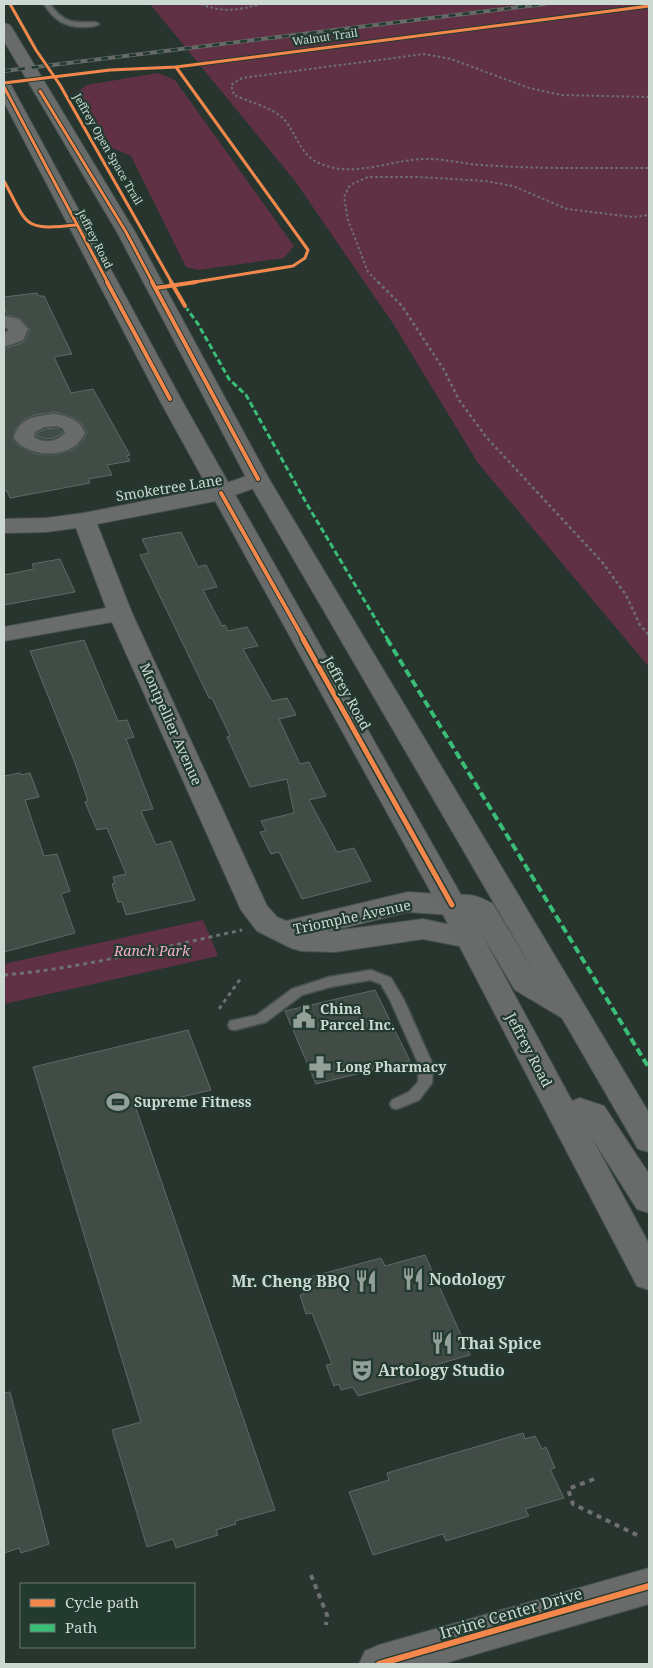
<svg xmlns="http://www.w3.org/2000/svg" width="653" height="1668" font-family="'Noto Serif',serif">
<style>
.green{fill:#603145}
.building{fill:#424c47;stroke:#5f6a65;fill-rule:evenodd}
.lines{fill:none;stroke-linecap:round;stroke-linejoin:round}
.lane-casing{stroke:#46524d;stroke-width:3}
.street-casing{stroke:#46524d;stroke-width:3}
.secondary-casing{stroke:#46524d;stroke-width:2}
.primary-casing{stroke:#46524d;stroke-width:2}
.path-far3{stroke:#6e7070;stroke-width:2;stroke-dasharray:2.5 2.5;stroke-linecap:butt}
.path-far2{stroke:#6e7070;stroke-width:2.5;stroke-dasharray:3 3;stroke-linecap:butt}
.path-far1{stroke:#6e7070;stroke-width:3;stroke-dasharray:4 4;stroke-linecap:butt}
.path{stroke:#6e7070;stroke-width:4;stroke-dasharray:5 5;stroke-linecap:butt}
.lane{fill:#696b6a;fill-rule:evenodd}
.street{fill:#696b6a;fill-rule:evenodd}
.secondary{fill:#6a6c6b;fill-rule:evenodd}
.primary{fill:#686b69;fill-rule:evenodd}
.rail-casing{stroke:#666b68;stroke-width:4}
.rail{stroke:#233a30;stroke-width:2.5;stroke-dasharray:7;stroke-linecap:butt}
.quiet-far1{stroke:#3abd76;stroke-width:3;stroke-dasharray:6 3;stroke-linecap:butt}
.quiet{stroke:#3abd76;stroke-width:4;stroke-dasharray:8 4;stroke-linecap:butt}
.cycleway-far3-casing{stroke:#233a30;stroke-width:5}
.cycleway-far2-casing{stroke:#233a30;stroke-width:6}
.cycleway-far1-casing{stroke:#233a30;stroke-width:8}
.cycleway-casing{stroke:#233a30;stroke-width:9}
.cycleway-far3{stroke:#f5874c;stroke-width:3}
.cycleway-far2{stroke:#f5874c;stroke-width:4}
.cycleway-far1{stroke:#f5874c;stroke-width:5}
.cycleway{stroke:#f5874c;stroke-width:6}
.labels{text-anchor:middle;stroke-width:4.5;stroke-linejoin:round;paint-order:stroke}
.far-street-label{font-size:11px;fill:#ccd9d3;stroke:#233a30}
.street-label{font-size:14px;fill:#ccd9d3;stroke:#233a30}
.park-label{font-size:14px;font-style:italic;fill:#f5adc9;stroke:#233a30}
.poi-label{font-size:14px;font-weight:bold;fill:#ccd9d3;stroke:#233a30;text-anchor:start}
.near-poi-label{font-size:16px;font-weight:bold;fill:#ccd9d3;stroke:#233a30;text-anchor:start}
.near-street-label{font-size:16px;fill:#ccd9d3;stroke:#233a30}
</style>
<rect width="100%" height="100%" fill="#28352f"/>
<g class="green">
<path d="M150 4H649V667L478 463 394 325 295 181Z"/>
<path d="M158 73 175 80 294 246 284 258 198 270 186 267 131 156 112 148 77 92 87 85Z"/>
<path d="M203 920 218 956 4 1004V964Z"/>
</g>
<g class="building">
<path d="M37 293 39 296H44L72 354 54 357 71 393 93 389 130 455 127 456 130 461 107 465 112 475 88 479 90 483 10 498 7 491H4V349L24 342 30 330 20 318 7 315 4 307V297ZM55 412 74 418 81 423 87 432 82 442 73 450 54 455 35 454 19 446 13 439 15 430 23 420 35 415Z"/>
<path d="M57 428 63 433 54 438 46 439 36 436 37 433 45 429Z"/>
<path d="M181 532 198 567 206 565 217 587 203 590 222 626 225 625 228 631 247 627 258 646 243 649 272 701 287 698 296 715 279 719 300 764 309 762 326 796 309 800 337 852 354 848 371 881 302 899 279 852 271 854 260 832 266 831 261 821 294 813 287 779 250 787 227 737 230 736 212 698H209L198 675 140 555 149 553 142 539Z"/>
<path d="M60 559 75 592 4 605V575L34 569 32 564Z"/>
<path d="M84 640 118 721 127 720 134 737 126 739 153 809 141 811 156 845 171 841 195 900 126 915 122 902H118L112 884 115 883 113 877 126 874 107 828 97 830 85 802 88 801 75 763 30 651Z"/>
<path d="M20 773 21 775 30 773 39 797 25 800 44 856 57 854 70 891 61 894 75 933 4 952V776Z"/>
<path d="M375 990 410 1061 316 1084 285 1011Z"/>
<path d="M188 1030 211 1090 136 1108 275 1510 235 1521 236 1524 216 1530 218 1535 176 1548 173 1539 147 1547 112 1430 141 1422 33 1067Z"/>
<path d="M425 1255 470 1355 428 1367 432 1375 358 1396 353 1387 341 1390 339 1384 334 1386 326 1365 332 1364 312 1313 306 1314 300 1295 304 1294 299 1280 381 1258 385 1266Z"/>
<path d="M10 1392 49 1544 21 1553 19 1548 4 1553V1393Z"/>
<path d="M523 1433 525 1439 535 1436 542 1449 546 1447 555 1468 550 1469 564 1498 525 1509 529 1516 446 1541 443 1534 373 1555 349 1492 389 1480 387 1473Z"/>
</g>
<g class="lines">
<defs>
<g id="lane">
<path d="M44 4H50C64 23 72 23 95 22L99 24C94 27 89 27 83 27 64 27 53 19 44 4Z"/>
<path d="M371 970 391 978 404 1000 433 1065 432 1083 419 1100 397 1109 392 1108 390 1104 392 1100 409 1092 418 1082 419 1065 390 1000 381 984 370 980 330 987 302 995 266 1022 235 1030 230 1029 228 1025 230 1021 257 1015 292 989 329 977Z"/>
</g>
<g id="street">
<path d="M4 316 19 319 28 329 23 340 4 347V334L9 330 4 326Z"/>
<path d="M55 414C69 417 79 419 85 433 83 436 81 440 78 443 63 459 26 456 14 438 19 417 36 416 55 414ZM57 426 63 429 65 433C56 442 45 444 34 437L35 432 44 427Z"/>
</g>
<path id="secondary" d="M258 472 266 474 269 479 266 484 221 500 97 524 132 613 267 906 277 917 286 921 408 892 452 895 462 898 466 905 462 912 452 915 408 912 326 932 423 919 479 931 484 938 479 945 469 948 423 939 335 952 301 951 291 948 257 931 241 910 112 622 4 641V627L106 608 76 528 46 532 4 533V519L46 518 84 513 215 487Z"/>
<g id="primary">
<path d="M4 23 10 25 12 28 135 232 269 479 649 1113V1152L638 1149 562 1018 515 990 481 933 572 1101 580 1098 604 1106 649 1174V1213L637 1209 592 1138 649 1244V1290L637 1286 438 905 159 399 4 102V82L10 83 12 87 181 399 461 895C474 894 482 898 493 904L537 977 247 479 117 232 4 41Z"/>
<path d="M649 1568V1604L442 1664H359L365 1651 379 1645Z"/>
</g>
</defs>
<use href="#lane" class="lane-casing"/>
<use href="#street" class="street-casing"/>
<use href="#secondary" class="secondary-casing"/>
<use href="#primary" class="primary-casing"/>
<g class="path-far3">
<path d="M201 4C221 13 240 10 261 4"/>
<path d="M649 97 561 95 529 88 451 59 424 54 242 78 231 85 234 95C247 101 269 107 279 115 294 125 298 153 317 162 353 181 394 157 432 159 449 160 465 164 482 165 537 169 593 168 649 168"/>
<path d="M379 283 368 272 348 220 344 197 350 185 368 177H418L486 181 513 186 567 209 633 217 649 215"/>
</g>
<path class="path-far2" d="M378 282 402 306 444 370 459 400 487 438 602 562 626 595 640 625 649 635"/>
<g class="path-far1">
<path d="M4 975C84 968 163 947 242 930"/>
<path d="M219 1009 241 978"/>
</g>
<g class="path">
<path d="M594 1479 568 1489 573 1504 637 1535"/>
<path d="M311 1575 327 1615 326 1625"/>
</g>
<use href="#lane" class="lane"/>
<use href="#street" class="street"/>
<use href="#secondary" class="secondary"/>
<use href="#primary" class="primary"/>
<defs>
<path id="rail" d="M4 71 544 4"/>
</defs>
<use href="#rail" class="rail-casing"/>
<use href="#rail" class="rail"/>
<path class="quiet-far1" d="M185 306 198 324 229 379 246 395 308 506 388 640"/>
<path class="quiet" d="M387 639 649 1068"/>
<defs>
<g id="cycleway-far3">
<path d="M10 4 36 50 60 85 172 283"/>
<path d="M176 67 308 250 305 258 293 266 189 283"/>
<path d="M4 83 110 70 176 67 649 6"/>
<path d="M4 87 108 283"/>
<path d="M40 91 126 232 153 283"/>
<path d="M4 181C28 225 22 231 76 225"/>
</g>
<g id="cycleway-far2">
<path d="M107 282 170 399"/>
<path d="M152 282 258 479"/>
<path d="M171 282 185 306"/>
<path d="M156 288 196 282"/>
<path d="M221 493 304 640"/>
</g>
<path id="cycleway-far1" d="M303 639 452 905"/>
<path id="cycleway" d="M379 1664 649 1586"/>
</defs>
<use href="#cycleway-far3" class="cycleway-far3-casing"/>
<use href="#cycleway-far2" class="cycleway-far2-casing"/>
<use href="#cycleway-far1" class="cycleway-far1-casing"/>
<use href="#cycleway" class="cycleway-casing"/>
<use href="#cycleway-far3" class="cycleway-far3"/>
<use href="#cycleway-far2" class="cycleway-far2"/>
<use href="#cycleway-far1" class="cycleway-far1"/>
<use href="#cycleway" class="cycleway"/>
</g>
<defs>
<symbol id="civic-bare" viewBox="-9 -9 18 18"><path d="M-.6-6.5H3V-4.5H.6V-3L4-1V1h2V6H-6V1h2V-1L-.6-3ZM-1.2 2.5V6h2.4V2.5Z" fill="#93a09a" stroke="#233a30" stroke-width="2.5" paint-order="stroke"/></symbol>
<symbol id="pharmacy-bare" viewBox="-9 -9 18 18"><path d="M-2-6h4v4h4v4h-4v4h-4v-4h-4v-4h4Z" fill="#93a09a" stroke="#233a30" stroke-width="2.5" paint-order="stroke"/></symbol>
<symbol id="stadium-bare" viewBox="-9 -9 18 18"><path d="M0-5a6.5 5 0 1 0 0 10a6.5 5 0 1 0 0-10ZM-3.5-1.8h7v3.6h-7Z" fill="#93a09a" stroke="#233a30" stroke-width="2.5" paint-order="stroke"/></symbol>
<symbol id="restaurant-bare" viewBox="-9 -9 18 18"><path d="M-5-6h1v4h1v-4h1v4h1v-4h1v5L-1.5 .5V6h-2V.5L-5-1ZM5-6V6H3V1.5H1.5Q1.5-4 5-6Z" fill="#93a09a" stroke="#233a30" stroke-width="2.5" paint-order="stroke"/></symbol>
<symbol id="theatre-bare" viewBox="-9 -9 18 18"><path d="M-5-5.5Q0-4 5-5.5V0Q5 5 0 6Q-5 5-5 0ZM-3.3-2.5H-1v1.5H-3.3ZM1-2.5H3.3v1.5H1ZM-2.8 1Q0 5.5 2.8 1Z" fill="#93a09a" stroke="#233a30" stroke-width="2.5" paint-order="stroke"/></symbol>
</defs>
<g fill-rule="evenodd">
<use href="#civic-bare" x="288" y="1001" width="32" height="32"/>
<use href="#pharmacy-bare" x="304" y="1051" width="32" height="32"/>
<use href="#stadium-bare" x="102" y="1086" width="32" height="32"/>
<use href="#restaurant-bare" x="397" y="1263" width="32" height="32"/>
<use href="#restaurant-bare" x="350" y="1265" width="32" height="32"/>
<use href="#restaurant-bare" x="426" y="1327" width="32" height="32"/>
<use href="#theatre-bare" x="346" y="1354" width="32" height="32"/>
</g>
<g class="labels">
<g class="far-street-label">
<text transform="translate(325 37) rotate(-8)" y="4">Walnut Trail</text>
<text transform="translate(108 149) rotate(60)" y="4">Jeffrey Open Space Trail</text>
<text transform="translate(95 239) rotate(63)" y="4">Jeffrey Road</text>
</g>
<g class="street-label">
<text transform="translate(169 488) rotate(-9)" y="5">Smoketree Lane</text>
<text transform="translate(347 693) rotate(61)" y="5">Jeffrey Road</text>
<text transform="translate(171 724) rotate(66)" y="5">Montpellier Avenue</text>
<text transform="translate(352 917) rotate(-12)" y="5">Triomphe Avenue</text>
<text transform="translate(529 1050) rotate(62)" y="5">Jeffrey Road</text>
</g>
<g class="park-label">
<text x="152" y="956">Ranch Park</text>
</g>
<g class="poi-label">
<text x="320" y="1014">China<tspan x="320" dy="16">Parcel Inc.</tspan></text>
<text x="336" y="1072">Long Pharmacy</text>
<text x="134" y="1107">Supreme Fitness</text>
</g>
<g class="near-poi-label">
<text x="429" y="1285">Nodology</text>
<text x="350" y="1287" text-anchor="end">Mr. Cheng BBQ</text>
<text x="458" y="1349">Thai Spice</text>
<text x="378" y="1376">Artology Studio</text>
</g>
<g class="near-street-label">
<text transform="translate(511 1613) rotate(-16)" y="6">Irvine Center Drive</text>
</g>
</g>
<rect width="653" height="1668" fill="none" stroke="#ccd9d3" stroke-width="10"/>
<rect x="20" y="1583" width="175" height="65" fill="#233a30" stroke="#677a71"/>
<rect x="30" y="1599" width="25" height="8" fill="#f5874c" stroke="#677a71"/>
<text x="65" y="1608" font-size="15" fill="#ccd9d3">Cycle path</text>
<rect x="30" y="1624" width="25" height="8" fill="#3abd76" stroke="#677a71"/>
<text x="65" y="1633" font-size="15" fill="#ccd9d3">Path</text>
</svg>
